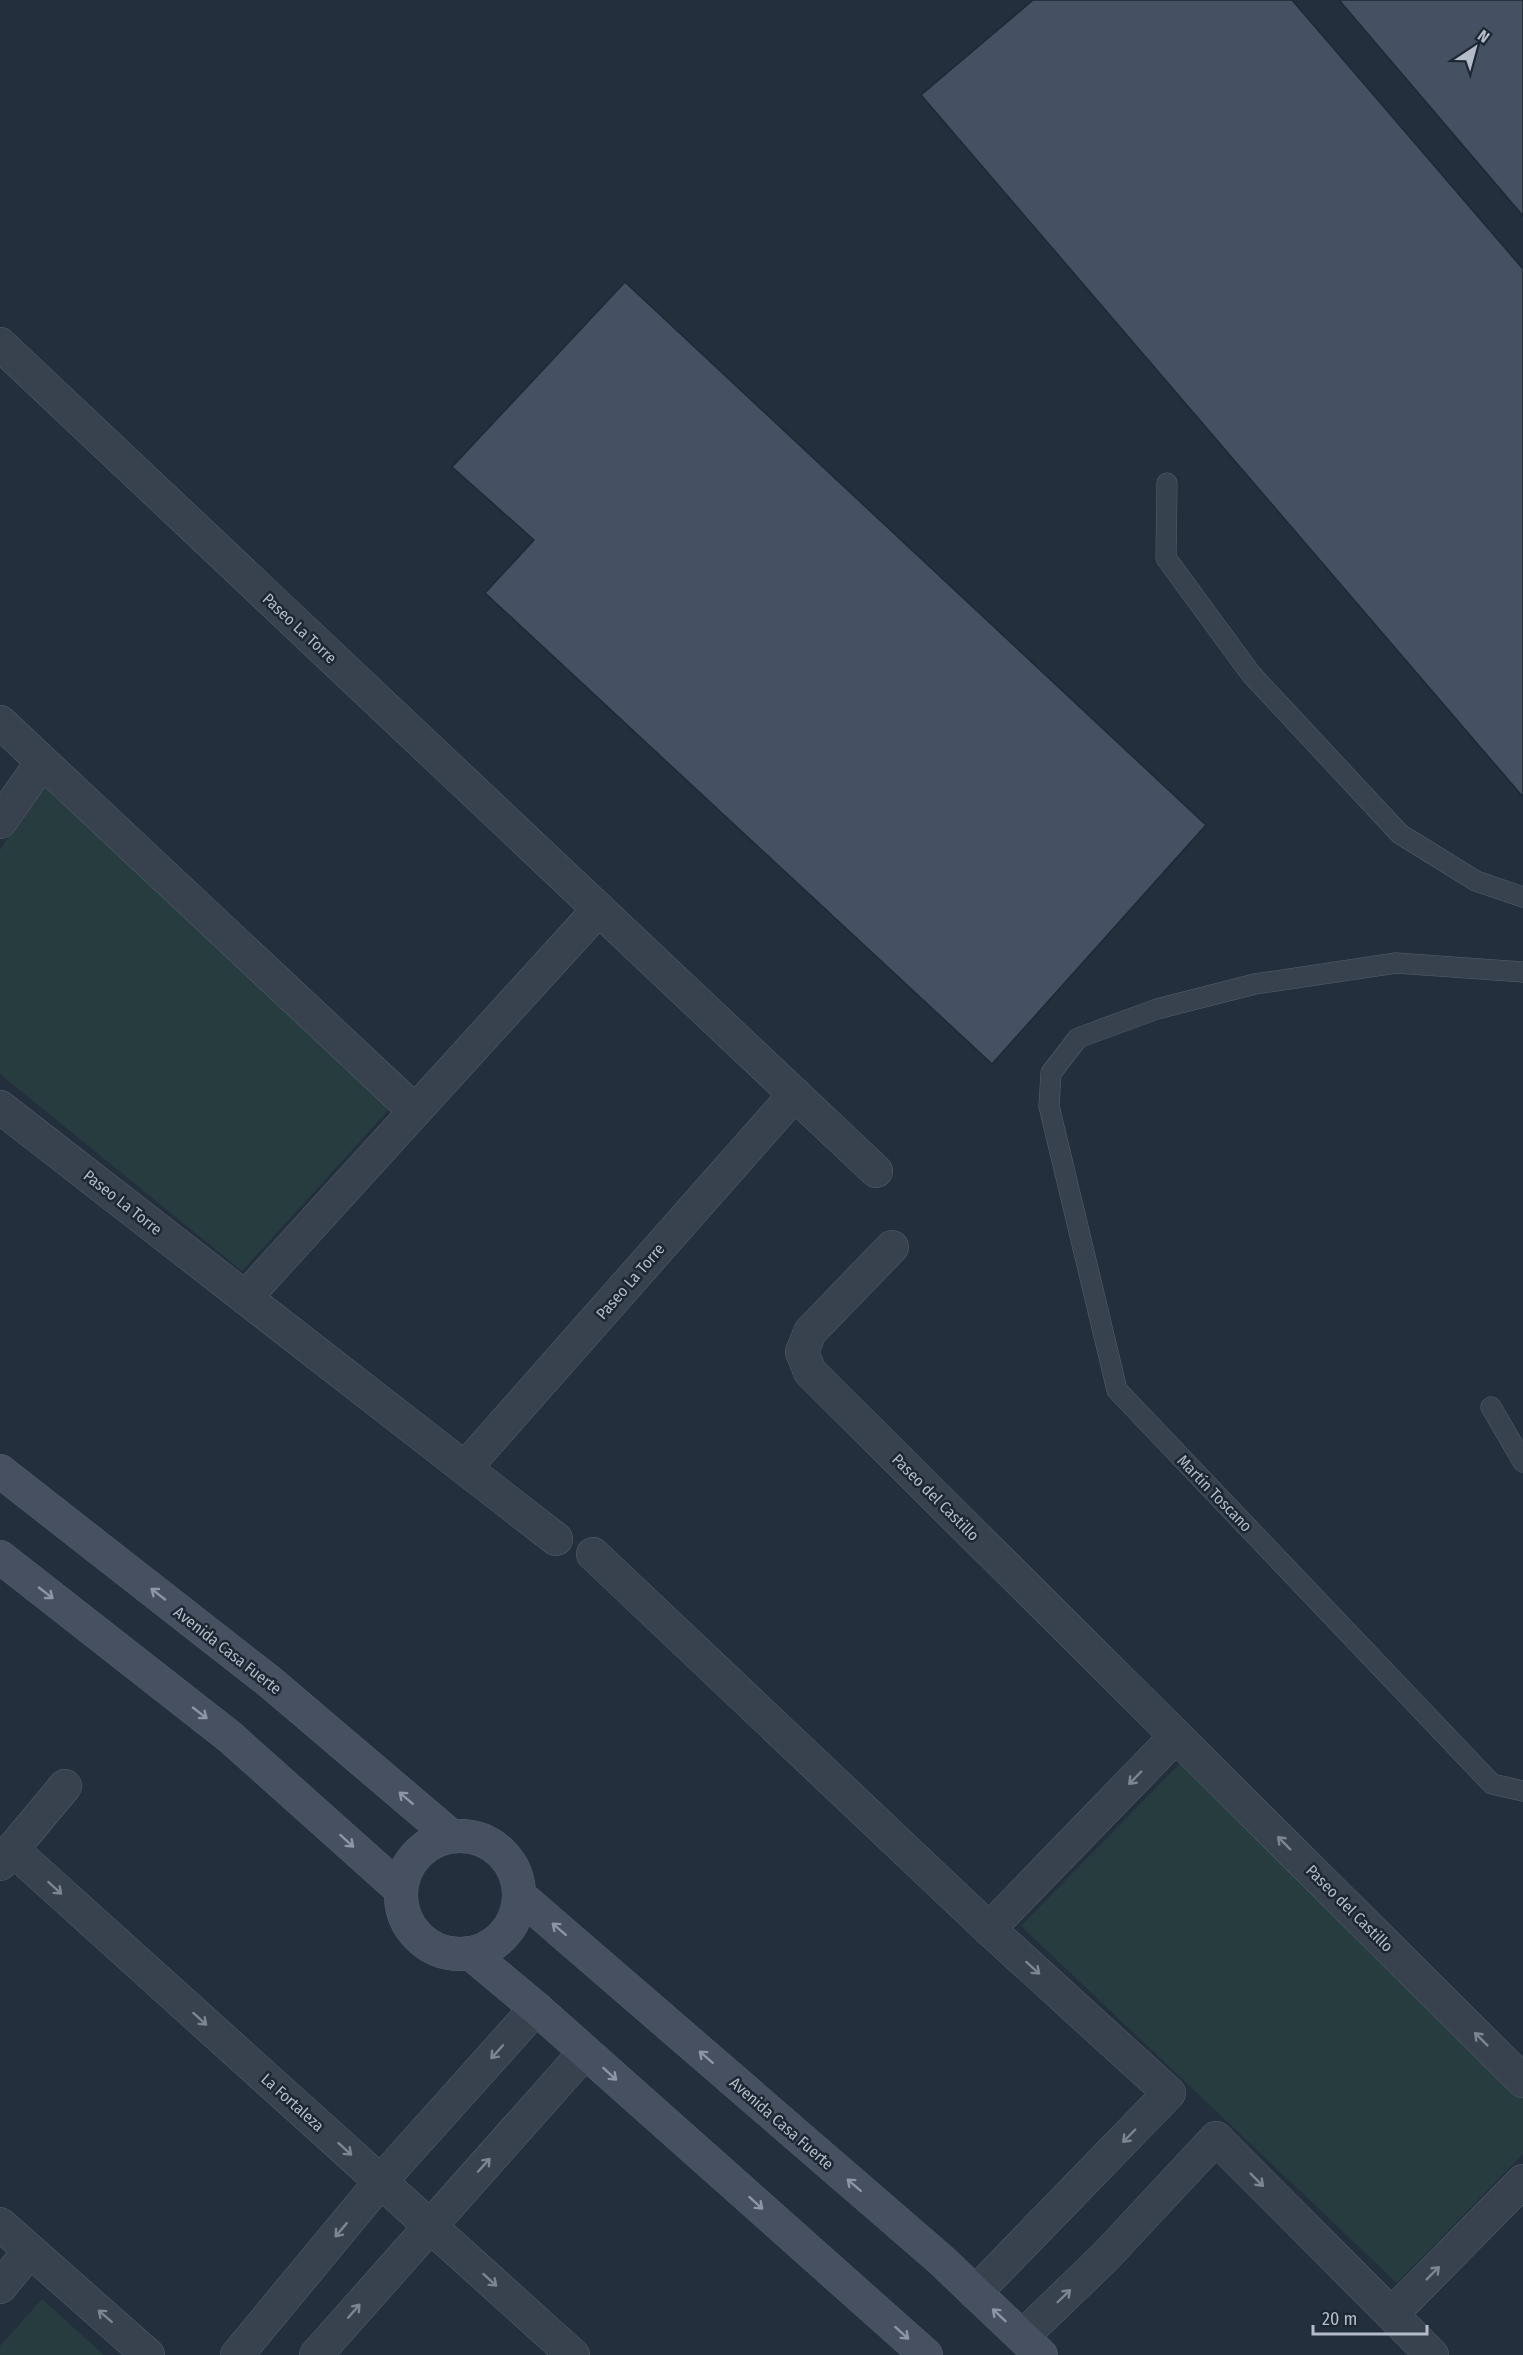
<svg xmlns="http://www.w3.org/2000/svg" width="1523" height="2355" font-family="'Fira Sans Condensed',sans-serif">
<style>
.green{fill:#263c3f}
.building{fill:#455162;stroke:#1f2835;stroke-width:1.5}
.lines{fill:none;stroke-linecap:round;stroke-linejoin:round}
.lane-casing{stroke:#565f6c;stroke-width:21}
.street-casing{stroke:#565f6c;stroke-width:34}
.secondary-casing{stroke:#565f6c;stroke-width:34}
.lane{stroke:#38414e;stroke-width:20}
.street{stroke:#38414e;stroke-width:33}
.secondary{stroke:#465061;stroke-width:33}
.oneway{stroke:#8e96a5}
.oneway2{stroke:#7c8592}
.labels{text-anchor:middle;stroke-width:5;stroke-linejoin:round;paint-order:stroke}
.street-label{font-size:16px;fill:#b4bcc9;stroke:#1d2633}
</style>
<rect width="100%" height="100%" fill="#242f3e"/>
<g class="green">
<path d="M48 773 395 1103 242 1271 0 1074V850Z"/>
<path d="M1182 1761 1523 2096V2154L1397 2283 1021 1926Z"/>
<path d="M42 2299 104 2355H0V2346Z"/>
</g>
<g class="building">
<path d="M1033 0H1292L1523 269V797L921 95Z"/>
<path d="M1339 0H1523V216Z"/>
<path d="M625 282 1206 825 992 1064 485 593 534 540 452 467Z"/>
</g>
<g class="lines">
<defs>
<g id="lane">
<path d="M1167 483 1166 558 1251 674 1400 834 1476 881 1523 897"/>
<path d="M1523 972 1396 963 1255 984 1157 1009 1078 1038 1051 1073 1049 1106 1117 1390 1492 1784 1523 1791"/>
<path d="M1491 1407 1523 1462"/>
</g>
<g id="street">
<path d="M0 344 876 1171"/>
<path d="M0 722 415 1111"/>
<path d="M0 822 42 762"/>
<path d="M0 1107 556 1539"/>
<path d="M892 1247 810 1332 802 1352 810 1372 1523 2081"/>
<path d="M245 1298 599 909"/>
<path d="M465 1468 795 1094"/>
<path d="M593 1554 989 1929 1169 2093 975 2293"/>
<path d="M12 1849 573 2355"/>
<path d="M0 1864 65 1786"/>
<path d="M989 1929 1176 1736"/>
<path d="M0 2224 148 2355"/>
<path d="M0 2287 30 2251"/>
<path d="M1392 2314 1523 2181"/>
<path d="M1022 2337 1105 2257 1216 2138 1432 2355"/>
<path d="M237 2355 381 2181 536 2008"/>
<path d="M316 2355 585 2052"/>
</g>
<g id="secondary">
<path d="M0 1471 270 1682 451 1836"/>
<path d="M0 1557 230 1737 400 1889"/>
<circle cx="460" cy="1895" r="59"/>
<path d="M519 1895 940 2259 1041 2355"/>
<path d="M470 1953 536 2008 926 2355"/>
</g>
</defs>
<use href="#lane" class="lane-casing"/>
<use href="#street" class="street-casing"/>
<use href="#secondary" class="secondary-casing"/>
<use href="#lane" class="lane"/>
<use href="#street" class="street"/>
<use href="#secondary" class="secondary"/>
</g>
<defs><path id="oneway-shaft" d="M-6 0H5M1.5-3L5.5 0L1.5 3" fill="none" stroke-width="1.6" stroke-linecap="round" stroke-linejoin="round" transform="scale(1.5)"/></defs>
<g class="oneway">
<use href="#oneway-shaft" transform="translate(46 1593) rotate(38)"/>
<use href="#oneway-shaft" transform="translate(158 1594) rotate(-142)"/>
<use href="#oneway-shaft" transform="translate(200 1713) rotate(38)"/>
<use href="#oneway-shaft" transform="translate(406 1798) rotate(-139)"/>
<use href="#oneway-shaft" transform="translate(347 1841) rotate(42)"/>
<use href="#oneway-shaft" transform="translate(559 1929) rotate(-139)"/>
<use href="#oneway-shaft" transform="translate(706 2057) rotate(-139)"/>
<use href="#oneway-shaft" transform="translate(610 2074) rotate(42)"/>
<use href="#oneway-shaft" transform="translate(854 2185) rotate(-139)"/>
<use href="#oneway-shaft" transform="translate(756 2203) rotate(42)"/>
<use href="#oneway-shaft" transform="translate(999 2315) rotate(-137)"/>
<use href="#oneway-shaft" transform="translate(902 2333) rotate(42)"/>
</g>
<g class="oneway2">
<use href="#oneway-shaft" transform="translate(1135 1778) rotate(134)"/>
<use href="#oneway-shaft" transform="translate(1284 1843) rotate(-135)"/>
<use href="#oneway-shaft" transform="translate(55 1888) rotate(42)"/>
<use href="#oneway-shaft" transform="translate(1033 1968) rotate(42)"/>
<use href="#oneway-shaft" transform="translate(200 2019) rotate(42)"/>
<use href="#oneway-shaft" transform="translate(1481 2039) rotate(-135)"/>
<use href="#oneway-shaft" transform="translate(497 2052) rotate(132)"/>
<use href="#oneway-shaft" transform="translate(1129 2136) rotate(134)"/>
<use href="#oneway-shaft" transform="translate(345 2149) rotate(42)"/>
<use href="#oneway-shaft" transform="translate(484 2165) rotate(-48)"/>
<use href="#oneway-shaft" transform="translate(1257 2180) rotate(45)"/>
<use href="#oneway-shaft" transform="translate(341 2230) rotate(130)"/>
<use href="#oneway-shaft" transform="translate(1433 2273) rotate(-45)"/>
<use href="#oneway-shaft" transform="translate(490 2280) rotate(42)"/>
<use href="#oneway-shaft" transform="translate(1064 2296) rotate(-44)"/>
<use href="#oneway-shaft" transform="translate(354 2311) rotate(-49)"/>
<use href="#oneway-shaft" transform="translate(105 2316) rotate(-139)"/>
</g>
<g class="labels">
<g class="street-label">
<text transform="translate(300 628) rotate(43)" y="6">Paseo La Torre</text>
<text transform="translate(123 1202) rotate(38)" y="6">Paseo La Torre</text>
<text transform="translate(630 1281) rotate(-49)" y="6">Paseo La Torre</text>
<text transform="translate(1215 1493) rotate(46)" y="6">Martín Toscano</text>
<text transform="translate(936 1497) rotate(45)" y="6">Paseo del Castillo</text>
<text transform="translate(228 1650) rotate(38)" y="6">Avenida Casa Fuerte</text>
<text transform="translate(1350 1908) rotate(45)" y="6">Paseo del Castillo</text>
<text transform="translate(293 2102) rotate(42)" y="6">La Fortaleza</text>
<text transform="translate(782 2123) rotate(41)" y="6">Avenida Casa Fuerte</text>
</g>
</g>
<g transform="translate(1475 48) rotate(36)" stroke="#1d2633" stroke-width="4.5" paint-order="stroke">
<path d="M0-4.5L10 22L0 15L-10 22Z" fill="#b4bcc9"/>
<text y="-9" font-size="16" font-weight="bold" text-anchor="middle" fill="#b4bcc9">N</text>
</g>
<path d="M1313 2325v9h114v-9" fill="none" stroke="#b4bcc9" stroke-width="3"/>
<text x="1322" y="2325" font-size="18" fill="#b4bcc9" stroke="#1d2633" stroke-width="4.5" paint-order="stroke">20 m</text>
</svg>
